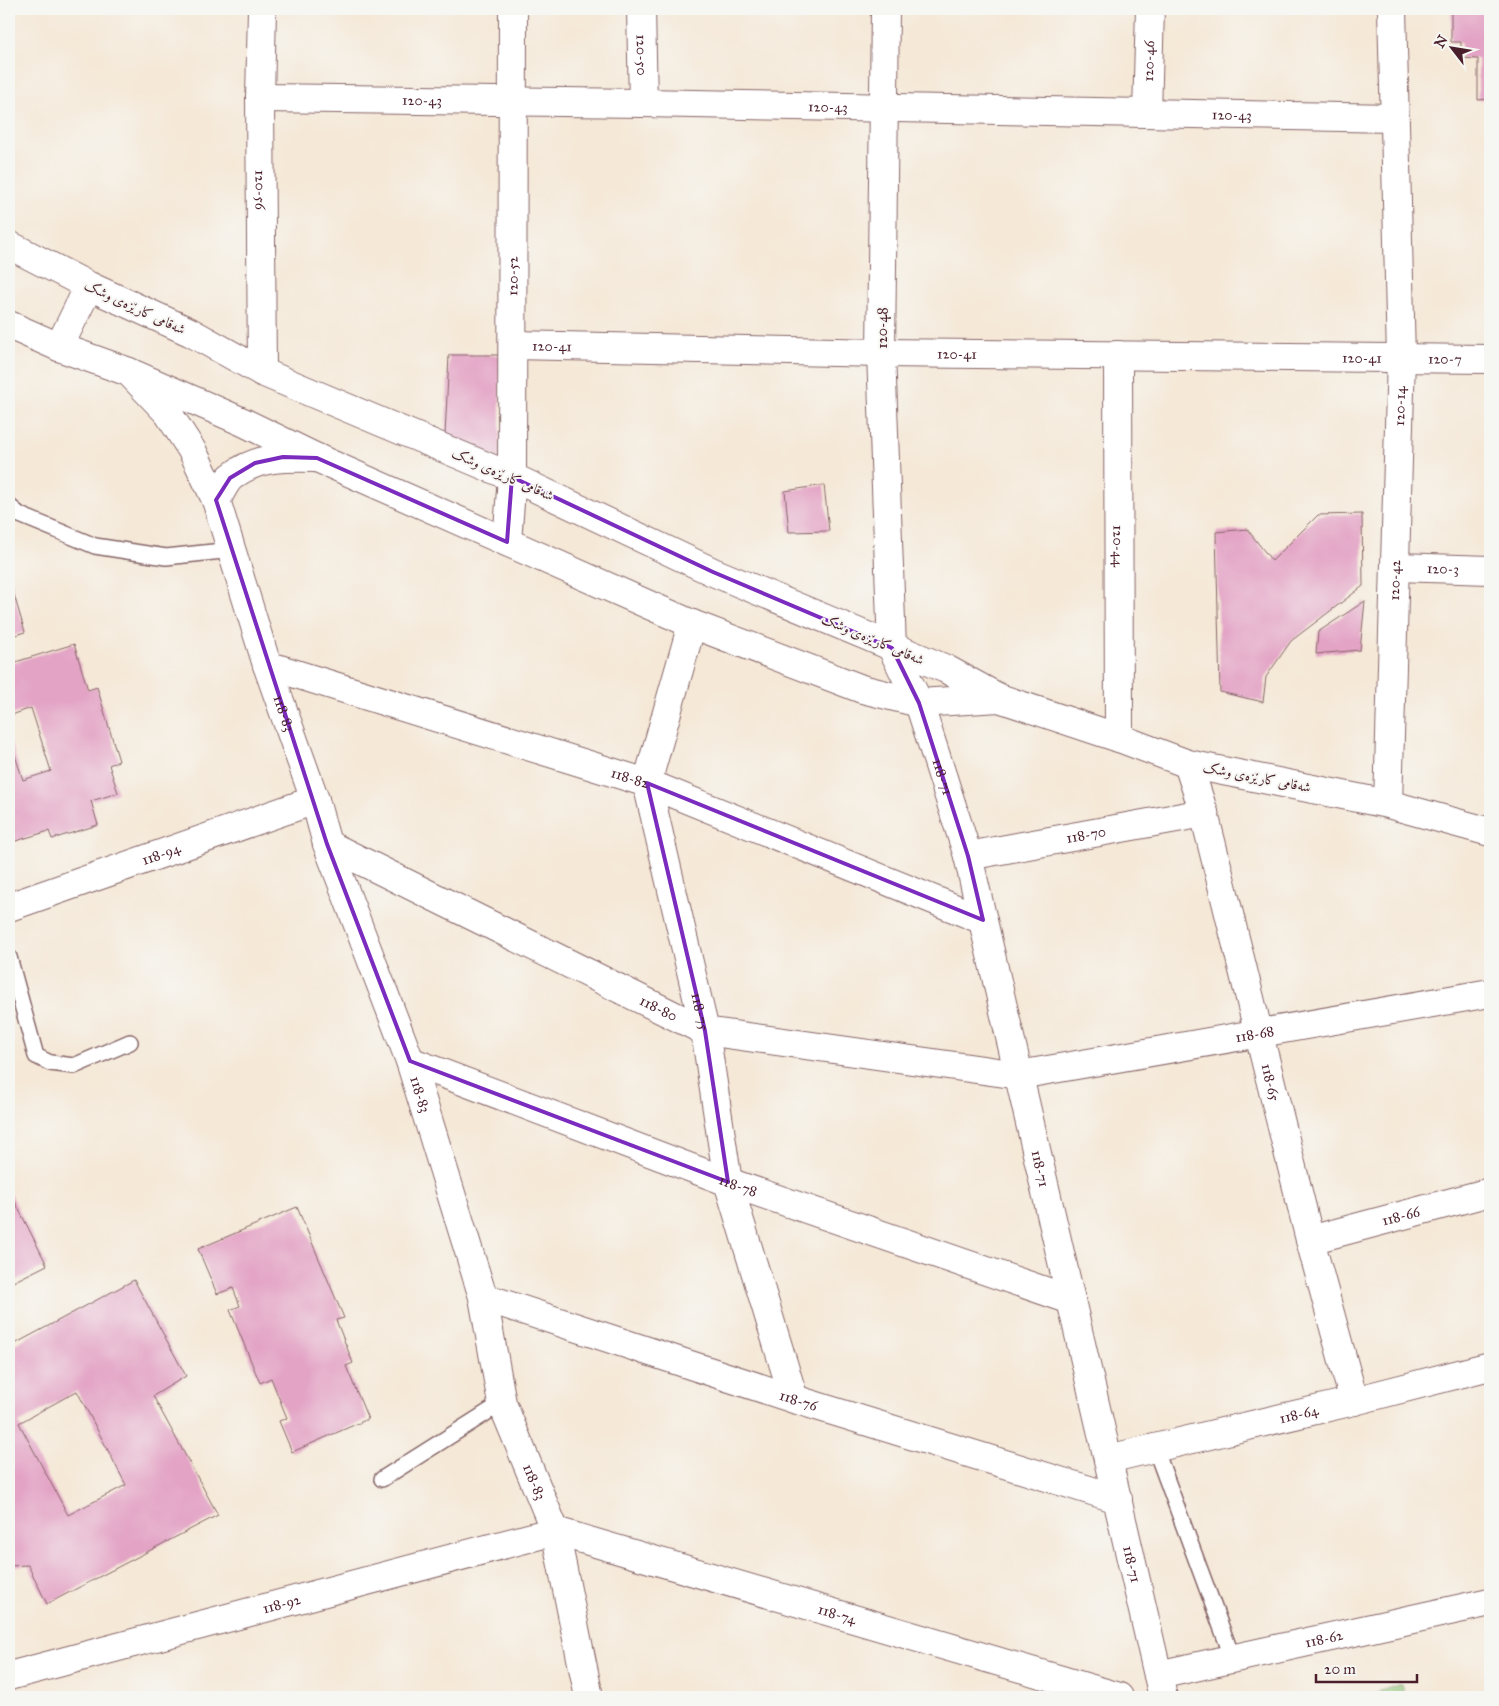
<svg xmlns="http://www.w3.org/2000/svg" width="1499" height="1706" font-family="'IM FELL Great Primer',Amiri,serif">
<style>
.green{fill:#90c577;stroke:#6d7251}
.building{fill:#e3a3c5;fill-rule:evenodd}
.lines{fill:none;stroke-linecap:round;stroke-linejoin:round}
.service-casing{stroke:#866567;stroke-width:18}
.minor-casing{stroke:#866567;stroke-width:30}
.secondary-casing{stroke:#866567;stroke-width:30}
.service{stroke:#fff;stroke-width:15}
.minor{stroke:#fff;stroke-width:28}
.secondary{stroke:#fff;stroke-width:28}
.marked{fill:none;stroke:#7b2cbf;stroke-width:4;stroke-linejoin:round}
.labels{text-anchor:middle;stroke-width:4;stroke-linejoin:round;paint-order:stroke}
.street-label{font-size:14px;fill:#4a1f2b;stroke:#f6f6f2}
</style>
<rect width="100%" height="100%" fill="#f6f6f2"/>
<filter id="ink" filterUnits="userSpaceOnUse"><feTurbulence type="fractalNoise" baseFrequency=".02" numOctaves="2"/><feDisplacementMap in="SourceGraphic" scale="10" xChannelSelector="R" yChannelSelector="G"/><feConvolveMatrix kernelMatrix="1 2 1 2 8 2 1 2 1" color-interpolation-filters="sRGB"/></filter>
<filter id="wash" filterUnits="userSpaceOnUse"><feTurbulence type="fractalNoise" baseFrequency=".0096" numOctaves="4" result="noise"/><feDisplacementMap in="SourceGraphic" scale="20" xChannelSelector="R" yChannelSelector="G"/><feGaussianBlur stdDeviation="1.12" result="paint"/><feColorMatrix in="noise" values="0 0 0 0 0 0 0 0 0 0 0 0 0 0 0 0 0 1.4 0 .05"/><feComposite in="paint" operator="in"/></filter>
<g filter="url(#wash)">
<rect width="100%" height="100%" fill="#f5e8d7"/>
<path class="green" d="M1401 1684 1405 1697H1363Z"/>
<g id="blocks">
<g class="building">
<path d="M1451 9H1490V99L1478 100V59L1461 58V42H1451Z"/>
<path d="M449 355H500V459L445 435Z"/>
<path d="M824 485 829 531 789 532 785 491Z"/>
<path d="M1362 514 1363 586 1291 641 1266 677 1263 702 1220 692 1216 532 1247 529 1272 561 1318 515Z"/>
<path d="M12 588 25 632 9 637V589Z"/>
<path d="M1365 601 1360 650 1316 654 1318 632Z"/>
<path d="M74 644 88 690 97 687 119 761 109 765 118 793 91 801 98 825 52 839 49 831 9 843V737L23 780 51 771 31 708 9 716V664Z"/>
<path d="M9 1190 47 1265 9 1284Z"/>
<path d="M297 1207 344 1318 336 1320 353 1363 346 1366 368 1419 292 1452 279 1421 287 1418 271 1378 260 1383 230 1310 240 1306 233 1288 217 1294 198 1249Z"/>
<path d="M134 1280 186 1376 153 1396 218 1515 47 1604 28 1565 9 1566V1347ZM77 1391 126 1485 68 1515 19 1423Z"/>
</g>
</g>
</g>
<g filter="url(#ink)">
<use href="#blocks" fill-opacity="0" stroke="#866567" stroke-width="1"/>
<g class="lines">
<defs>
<g id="service">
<path d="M9 506 20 515 95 546 166 557 232 550"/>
<path d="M9 957 36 1056 50 1063 74 1066 130 1042"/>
<path d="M1155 1448 1233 1659"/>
<path d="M382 1479 502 1403"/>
</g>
<g id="minor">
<path id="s1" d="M262 9 260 98 262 372"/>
<path id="s2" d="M641 9 643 103"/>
<path id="s3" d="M885 9 881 353 892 648 919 703 968 856 1163 1697"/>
<path id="s4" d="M260 98 643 103 1394 118"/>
<path id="s5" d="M1147 113 1150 9"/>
<path id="s6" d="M513 345 881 353 1490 359"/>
<path id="s7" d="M1118 355 1119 738"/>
<path id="s8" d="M129 372 168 413 193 452 216 500 267 665 315 800 327 844 410 1061 483 1297 502 1403 555 1531 589 1697"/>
<path d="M216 500C221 493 225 482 231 477 256 456 287 457 317 458"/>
<path id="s9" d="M507 542 512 477 513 9"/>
<path id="s10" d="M1397 567 1490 570"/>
<path id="s11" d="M692 624 647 783 705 1031 728 1182 794 1399"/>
<path id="s12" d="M267 665 647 783 983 920"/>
<path id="s13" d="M1188 764 1204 813 1310 1240 1354 1401"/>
<path id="s14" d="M1388 804 1401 357 1392 9"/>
<path id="s15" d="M327 844 705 1031 1019 1075 1490 993"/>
<path id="s16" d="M968 856 1204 813"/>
<path id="s17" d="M9 907 315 800"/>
<path id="s18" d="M410 1061 728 1182 1071 1300"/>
<path id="s19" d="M1310 1240 1490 1192"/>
<path id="s20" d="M483 1297 794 1399 1118 1499"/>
<path id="s21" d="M1108 1459 1354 1401 1490 1366"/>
<path id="s22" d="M1158 1675 1490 1602"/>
<path id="s23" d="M9 1676 555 1531 1119 1697"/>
</g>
<g id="secondary">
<path d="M9 245 89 286 190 332 262 372 512 477 713 572 946 669 999 698 1119 738 1188 764 1388 804 1490 832"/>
<path d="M9 325 59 347 129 372 243 422 317 458 692 624 862 689 919 703 999 698"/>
<path d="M59 347 89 286"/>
</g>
</defs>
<use href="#service" class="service-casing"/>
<use href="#minor" class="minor-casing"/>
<use href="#secondary" class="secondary-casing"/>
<use href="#service" class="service"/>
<use href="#minor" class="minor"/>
<use href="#secondary" class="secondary"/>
</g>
</g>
<path class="marked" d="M283 457 317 458 507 542 512 477 713 572 892 648 919 703 968 856 983 920 647 783 705 1031 728 1182 410 1061 327 844 216 500 230 478 255 463Z"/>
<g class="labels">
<g class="street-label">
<text dy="5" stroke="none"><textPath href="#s2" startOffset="46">120-50</textPath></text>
<text dy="5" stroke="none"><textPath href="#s5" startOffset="52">120-46</textPath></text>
<text dy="5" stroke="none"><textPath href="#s4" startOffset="162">120-43</textPath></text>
<text dy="5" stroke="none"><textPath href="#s4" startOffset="568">120-43</textPath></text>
<text dy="5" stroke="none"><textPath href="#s4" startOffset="972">120-43</textPath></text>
<text dy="5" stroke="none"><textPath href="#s1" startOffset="181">120-56</textPath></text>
<text dy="5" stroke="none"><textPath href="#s9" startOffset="266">120-52</textPath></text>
<text transform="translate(135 307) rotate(25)" y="5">شەقامی کارێزەی وشک</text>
<text transform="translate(882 328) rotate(-90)" y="5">120-48</text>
<text dy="5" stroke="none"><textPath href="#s6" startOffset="39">120-41</textPath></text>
<text dy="5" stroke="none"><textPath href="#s6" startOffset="444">120-41</textPath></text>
<text dy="5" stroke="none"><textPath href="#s6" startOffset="849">120-41</textPath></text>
<text dy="5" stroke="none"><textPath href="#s6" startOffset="932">120-7</textPath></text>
<text dy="5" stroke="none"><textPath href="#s14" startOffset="398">120-14</textPath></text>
<text transform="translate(503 474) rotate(24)" y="5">شەقامی کارێزەی وشک</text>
<text dy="5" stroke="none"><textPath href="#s7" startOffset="191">120-44</textPath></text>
<text dy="5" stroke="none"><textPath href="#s10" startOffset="46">120-3</textPath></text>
<text dy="5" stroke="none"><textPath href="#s14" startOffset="224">120-42</textPath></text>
<text transform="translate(873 639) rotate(23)" y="5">شەقامی کارێزەی وشک</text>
<text dy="5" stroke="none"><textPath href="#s8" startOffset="380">118-83</textPath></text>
<text dy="5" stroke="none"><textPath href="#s3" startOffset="778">118-71</textPath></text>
<text transform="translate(1257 777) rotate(11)" y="5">شەقامی کارێزەی وشک</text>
<text dy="5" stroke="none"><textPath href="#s12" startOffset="380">118-82</textPath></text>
<text dy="5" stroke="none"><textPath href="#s16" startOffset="120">118-70</textPath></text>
<text dy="5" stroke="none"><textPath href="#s17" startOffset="161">118-94</textPath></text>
<text dy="5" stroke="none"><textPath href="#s15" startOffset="370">118-80</textPath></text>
<text dy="5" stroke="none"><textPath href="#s11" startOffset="400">118-75</textPath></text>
<text dy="5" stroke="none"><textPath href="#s15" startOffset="978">118-68</textPath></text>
<text dy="5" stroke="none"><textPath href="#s13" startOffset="329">118-65</textPath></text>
<text dy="5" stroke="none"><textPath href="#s8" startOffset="785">118-83</textPath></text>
<text dy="5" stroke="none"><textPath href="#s3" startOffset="1182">118-71</textPath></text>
<text dy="5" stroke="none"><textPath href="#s18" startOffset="351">118-78</textPath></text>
<text dy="5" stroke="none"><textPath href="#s19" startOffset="94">118-66</textPath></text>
<text dy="5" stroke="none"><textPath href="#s20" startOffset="332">118-76</textPath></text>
<text dy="5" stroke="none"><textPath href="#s21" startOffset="196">118-64</textPath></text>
<text dy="5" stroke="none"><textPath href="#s8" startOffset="1190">118-83</textPath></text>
<text dy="5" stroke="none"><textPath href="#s3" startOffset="1588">118-71</textPath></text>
<text dy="5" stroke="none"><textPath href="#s23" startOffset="282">118-92</textPath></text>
<text dy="5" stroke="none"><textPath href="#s23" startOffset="859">118-74</textPath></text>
<text dy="5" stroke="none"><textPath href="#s22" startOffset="170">118-62</textPath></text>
</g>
</g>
<rect width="1499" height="1706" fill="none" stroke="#f6f6f2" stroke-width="30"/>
<g transform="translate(1452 48) rotate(301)" stroke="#f6f6f2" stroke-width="4" paint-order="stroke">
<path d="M0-4L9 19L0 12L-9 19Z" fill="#4a1f2b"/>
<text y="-8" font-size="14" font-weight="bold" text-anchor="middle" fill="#4a1f2b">N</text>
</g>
<path d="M1316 1674v8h101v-8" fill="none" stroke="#4a1f2b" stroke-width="2.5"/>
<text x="1324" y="1674" font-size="15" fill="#4a1f2b" stroke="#f6f6f2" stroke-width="4" paint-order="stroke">20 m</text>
</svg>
